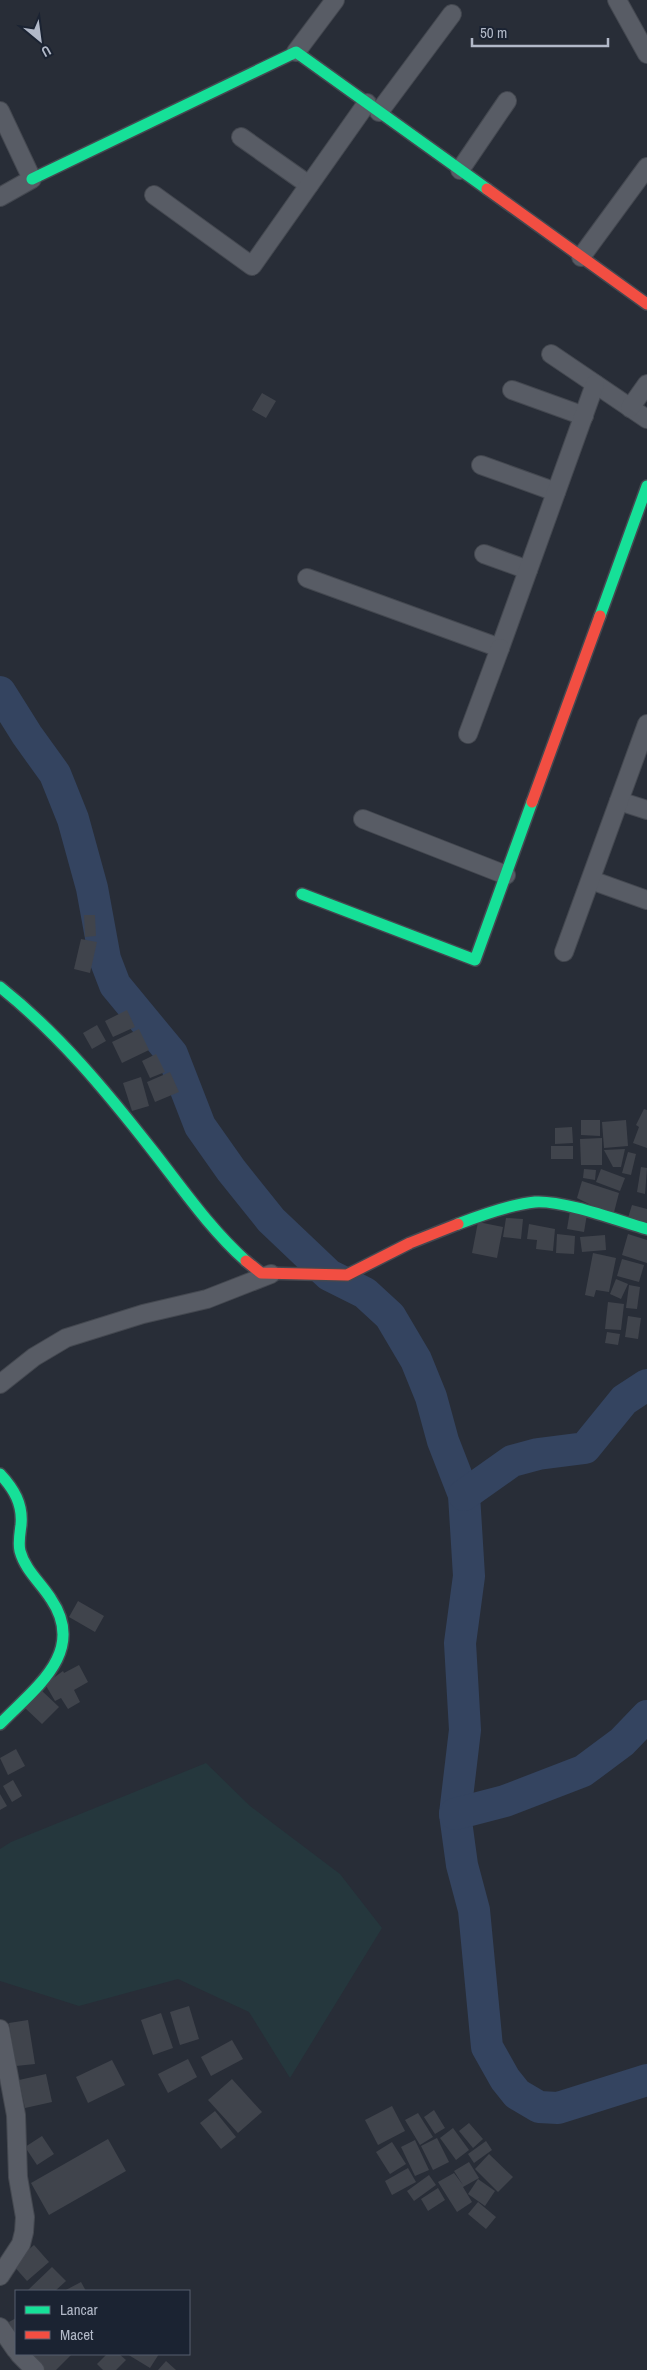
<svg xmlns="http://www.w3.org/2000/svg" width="647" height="2370" font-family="'Archivo Narrow',sans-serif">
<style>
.green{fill:#25373d}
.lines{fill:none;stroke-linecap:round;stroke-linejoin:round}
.river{stroke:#344460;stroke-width:32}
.building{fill:#40444c}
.street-casing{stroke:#444850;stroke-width:20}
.fast-casing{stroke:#444850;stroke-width:14}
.jam-casing{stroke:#444850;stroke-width:14}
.street{stroke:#585c65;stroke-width:18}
.fast{stroke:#16e098;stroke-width:11}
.jam{stroke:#f24e42;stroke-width:11}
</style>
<rect width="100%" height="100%" fill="#282d37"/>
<path class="green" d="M206 1763 250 1806 340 1874 382 1928 290 2078 249 2012 178 1979 79 2006 0 1981V1849L11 1842Z"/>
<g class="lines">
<g class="river">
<path d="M0 692 27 735 55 774 73 819 92 888 105 959 115 985 172 1054 200 1126 231 1170 271 1220 329 1275 365 1293 390 1316 416 1360 431 1397 443 1441 464 1495 469 1576 460 1643 465 1730 455 1814 462 1865 474 1910 487 2047 505 2079 517 2094 539 2107 558 2108 647 2080"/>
<path d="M464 1495 512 1461 538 1454 585 1448 624 1400 647 1385"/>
<path d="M455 1814 505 1801 583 1771 622 1742 647 1716"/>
</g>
</g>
<g class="building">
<path d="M262 393 276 401 266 418 252 410Z"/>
<path d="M84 915H95L96 936 85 937Z"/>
<path d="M81 939 97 942 90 973 74 969Z"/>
<path d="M127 1010 135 1027 113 1037 105 1021Z"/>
<path d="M97 1025 106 1041 92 1049 83 1033Z"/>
<path d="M139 1029 149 1050 122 1063 112 1042Z"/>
<path d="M156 1054 165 1072 150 1078 142 1061Z"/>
<path d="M170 1072 179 1092 155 1102 147 1082Z"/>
<path d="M141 1077 149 1106 132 1111 123 1083Z"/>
<path d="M644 1109 647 1110V1148L633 1143 639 1127 636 1125Z"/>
<path d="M581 1120H600V1136L581 1135Z"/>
<path d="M626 1120 628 1146 604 1148 602 1122Z"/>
<path d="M572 1127 573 1143 555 1144V1128Z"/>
<path d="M602 1138V1165H581L580 1139Z"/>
<rect x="551" y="1146" width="22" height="13"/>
<path d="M625 1149 621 1167H613L604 1150Z"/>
<path d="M628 1152 636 1154 631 1175 622 1173Z"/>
<path d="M641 1167 647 1168 645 1194 637 1192Z"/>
<path d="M584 1169 596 1170 595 1180 583 1178Z"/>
<path d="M601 1169 625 1178 620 1191 596 1182Z"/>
<path d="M582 1181 619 1193 613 1216 577 1198Z"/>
<path d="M632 1205 647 1209V1227L627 1221Z"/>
<path d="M570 1211 587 1214 584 1232 567 1229Z"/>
<path d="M506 1218 523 1219 521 1239 503 1237Z"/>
<path d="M478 1222 503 1227 497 1258 472 1253Z"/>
<path d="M529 1224 555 1229 553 1251 536 1249 537 1240 527 1239Z"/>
<path d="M557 1234 575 1236 574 1254 556 1253Z"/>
<path d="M628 1234 647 1240V1263L622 1255Z"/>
<path d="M605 1235 606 1250 582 1252 580 1237Z"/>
<path d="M593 1253 616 1258 609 1292 596 1290 594 1297 585 1295Z"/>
<path d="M622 1259 644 1265 639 1282 617 1276Z"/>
<path d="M616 1279 628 1284 621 1299 610 1294Z"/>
<path d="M629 1285 640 1287 637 1309 626 1308Z"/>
<path d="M608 1302 624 1304 621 1330 605 1329Z"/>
<path d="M628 1316 641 1318 638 1339 625 1337Z"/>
<path d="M607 1332 620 1334 618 1345 605 1343Z"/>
<path d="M78 1601 104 1616 95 1632 69 1617Z"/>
<path d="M79 1665 88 1682 74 1690 80 1702 68 1709 61 1698 55 1701 45 1684 63 1671 64 1673Z"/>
<path d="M41 1690 59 1707 42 1724 24 1707Z"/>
<path d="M16 1749 25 1766 8 1775 0 1758Z"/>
<path d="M13 1780 22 1796 12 1802 3 1786Z"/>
<path d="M0 1794 7 1806 0 1810Z"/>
<path d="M189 2006 199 2039 180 2045 170 2012Z"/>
<path d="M161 2013 173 2048 153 2055 141 2020Z"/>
<path d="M28 2020 35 2064 16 2066 9 2023Z"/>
<path d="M232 2040 243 2059 211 2076 201 2057Z"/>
<path d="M188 2059 197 2077 168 2093 158 2074Z"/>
<path d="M112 2060 125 2085 88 2103 76 2077Z"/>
<path d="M46 2074 52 2102 25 2108 19 2080Z"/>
<path d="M232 2079 262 2112 238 2133 208 2100Z"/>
<path d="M392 2106 405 2131 378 2145 365 2120Z"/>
<path d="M434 2110 445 2128 435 2134 424 2117Z"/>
<path d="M215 2111 236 2137 221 2149 200 2123Z"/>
<path d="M418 2113 433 2137 420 2145 405 2120Z"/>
<path d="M469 2123 483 2139 473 2148 459 2131Z"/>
<path d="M453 2128 469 2150 456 2160 440 2138Z"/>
<path d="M42 2136 54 2154 37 2165 25 2147Z"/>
<path d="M437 2138 449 2162 433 2170 421 2146Z"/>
<path d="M108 2139 126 2171 49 2215 31 2183Z"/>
<path d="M415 2140 429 2170 415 2176 401 2147Z"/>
<path d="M486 2141 492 2150 474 2163 468 2154Z"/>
<path d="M392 2142 406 2164 390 2174 376 2152Z"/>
<path d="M489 2154 513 2177 498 2192 475 2169Z"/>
<path d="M469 2162 479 2178 463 2187 472 2202 457 2212 438 2182 454 2173 463 2185 454 2171Z"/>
<path d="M408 2168 416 2182 392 2195 385 2181Z"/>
<path d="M429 2175 436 2185 414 2201 407 2191Z"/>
<path d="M478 2179 495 2191 485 2206 468 2194Z"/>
<path d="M438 2188 445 2200 428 2211 421 2199Z"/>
<path d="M478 2202 496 2217 486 2229 468 2214Z"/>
<path d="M34 2245 49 2262 27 2281 12 2264Z"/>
<path d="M52 2267 66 2281 55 2291H27Z"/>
<path d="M81 2282 86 2291H64Z"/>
<path d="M16 2318V2340L9 2322Z"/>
<path d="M27 2354H72L56 2370H40Z"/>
<path d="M107 2354H119L126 2360 116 2370H103L97 2364Z"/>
<path d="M127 2354H159L150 2368Z"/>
<path d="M166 2361 176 2370H158Z"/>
</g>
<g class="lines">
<defs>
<g id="street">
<path d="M617 0 647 54"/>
<path d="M296 52 335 0"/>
<path d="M0 111 32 179 0 197"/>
<path d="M379 112 452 14"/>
<path d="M241 137 309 185"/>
<path d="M460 170 507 101"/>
<path d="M154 195 252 266 367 103"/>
<path d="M581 257 647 167"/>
<path d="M551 354 647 419"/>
<path d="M512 390 584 416"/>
<path d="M630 408 647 384"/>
<path d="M481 465 556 492"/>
<path d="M484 554 528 570"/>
<path d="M307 578 500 648 595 384"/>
<path d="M468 734 500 648"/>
<path d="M619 801 647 810"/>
<path d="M363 819 506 875"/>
<path d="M591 880 647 900"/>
<path d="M564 952 647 724"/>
<path d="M0 1384 34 1357 66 1338 143 1314 207 1299 271 1274"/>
<path d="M0 2029 16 2115 18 2177 25 2217 24 2232 21 2244 0 2276"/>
<path d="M0 2327 16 2350"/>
<path d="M19 2354 35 2370"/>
</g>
<g id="fast">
<path d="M32 179 296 52 487 189"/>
<path d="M600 616 647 486"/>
<path d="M302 894 475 960 532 802"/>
<path d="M0 987C59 1034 106 1091 153 1151 182 1188 210 1229 246 1261"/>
<path d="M458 1224C479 1216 513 1204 535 1202 563 1200 619 1221 647 1229"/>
<path d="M0 1474C14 1489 23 1504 21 1525 20 1533 18 1543 20 1551 25 1570 41 1583 51 1599 87 1652 35 1688 0 1724"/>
</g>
<g id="jam">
<path d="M487 189 647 304"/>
<path d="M532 802 600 616"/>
<path d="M246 1261 261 1273 347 1275 410 1243 458 1224"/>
</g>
</defs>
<use href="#street" class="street-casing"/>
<use href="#fast" class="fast-casing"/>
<use href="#jam" class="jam-casing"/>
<use href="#street" class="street"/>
<use href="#fast" class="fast"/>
<use href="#jam" class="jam"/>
</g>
<rect x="15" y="2290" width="175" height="65" fill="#1b2332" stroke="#575f6e"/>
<rect x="25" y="2306" width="25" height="8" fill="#16e098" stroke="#575f6e"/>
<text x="60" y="2315" font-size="15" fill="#b2b9c8">Lancar</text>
<rect x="25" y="2331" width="25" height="8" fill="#f24e42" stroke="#575f6e"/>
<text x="60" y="2340" font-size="15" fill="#b2b9c8">Macet</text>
<g transform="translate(40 40) rotate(151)" stroke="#1b2332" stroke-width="4" paint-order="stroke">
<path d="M0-4L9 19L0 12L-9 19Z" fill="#b2b9c8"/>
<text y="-8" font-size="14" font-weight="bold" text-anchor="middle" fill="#b2b9c8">U</text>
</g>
<path d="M472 38v8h136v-8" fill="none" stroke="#b2b9c8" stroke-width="2.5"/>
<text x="480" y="38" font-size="15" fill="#b2b9c8" stroke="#1b2332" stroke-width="4" paint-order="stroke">50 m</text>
</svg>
